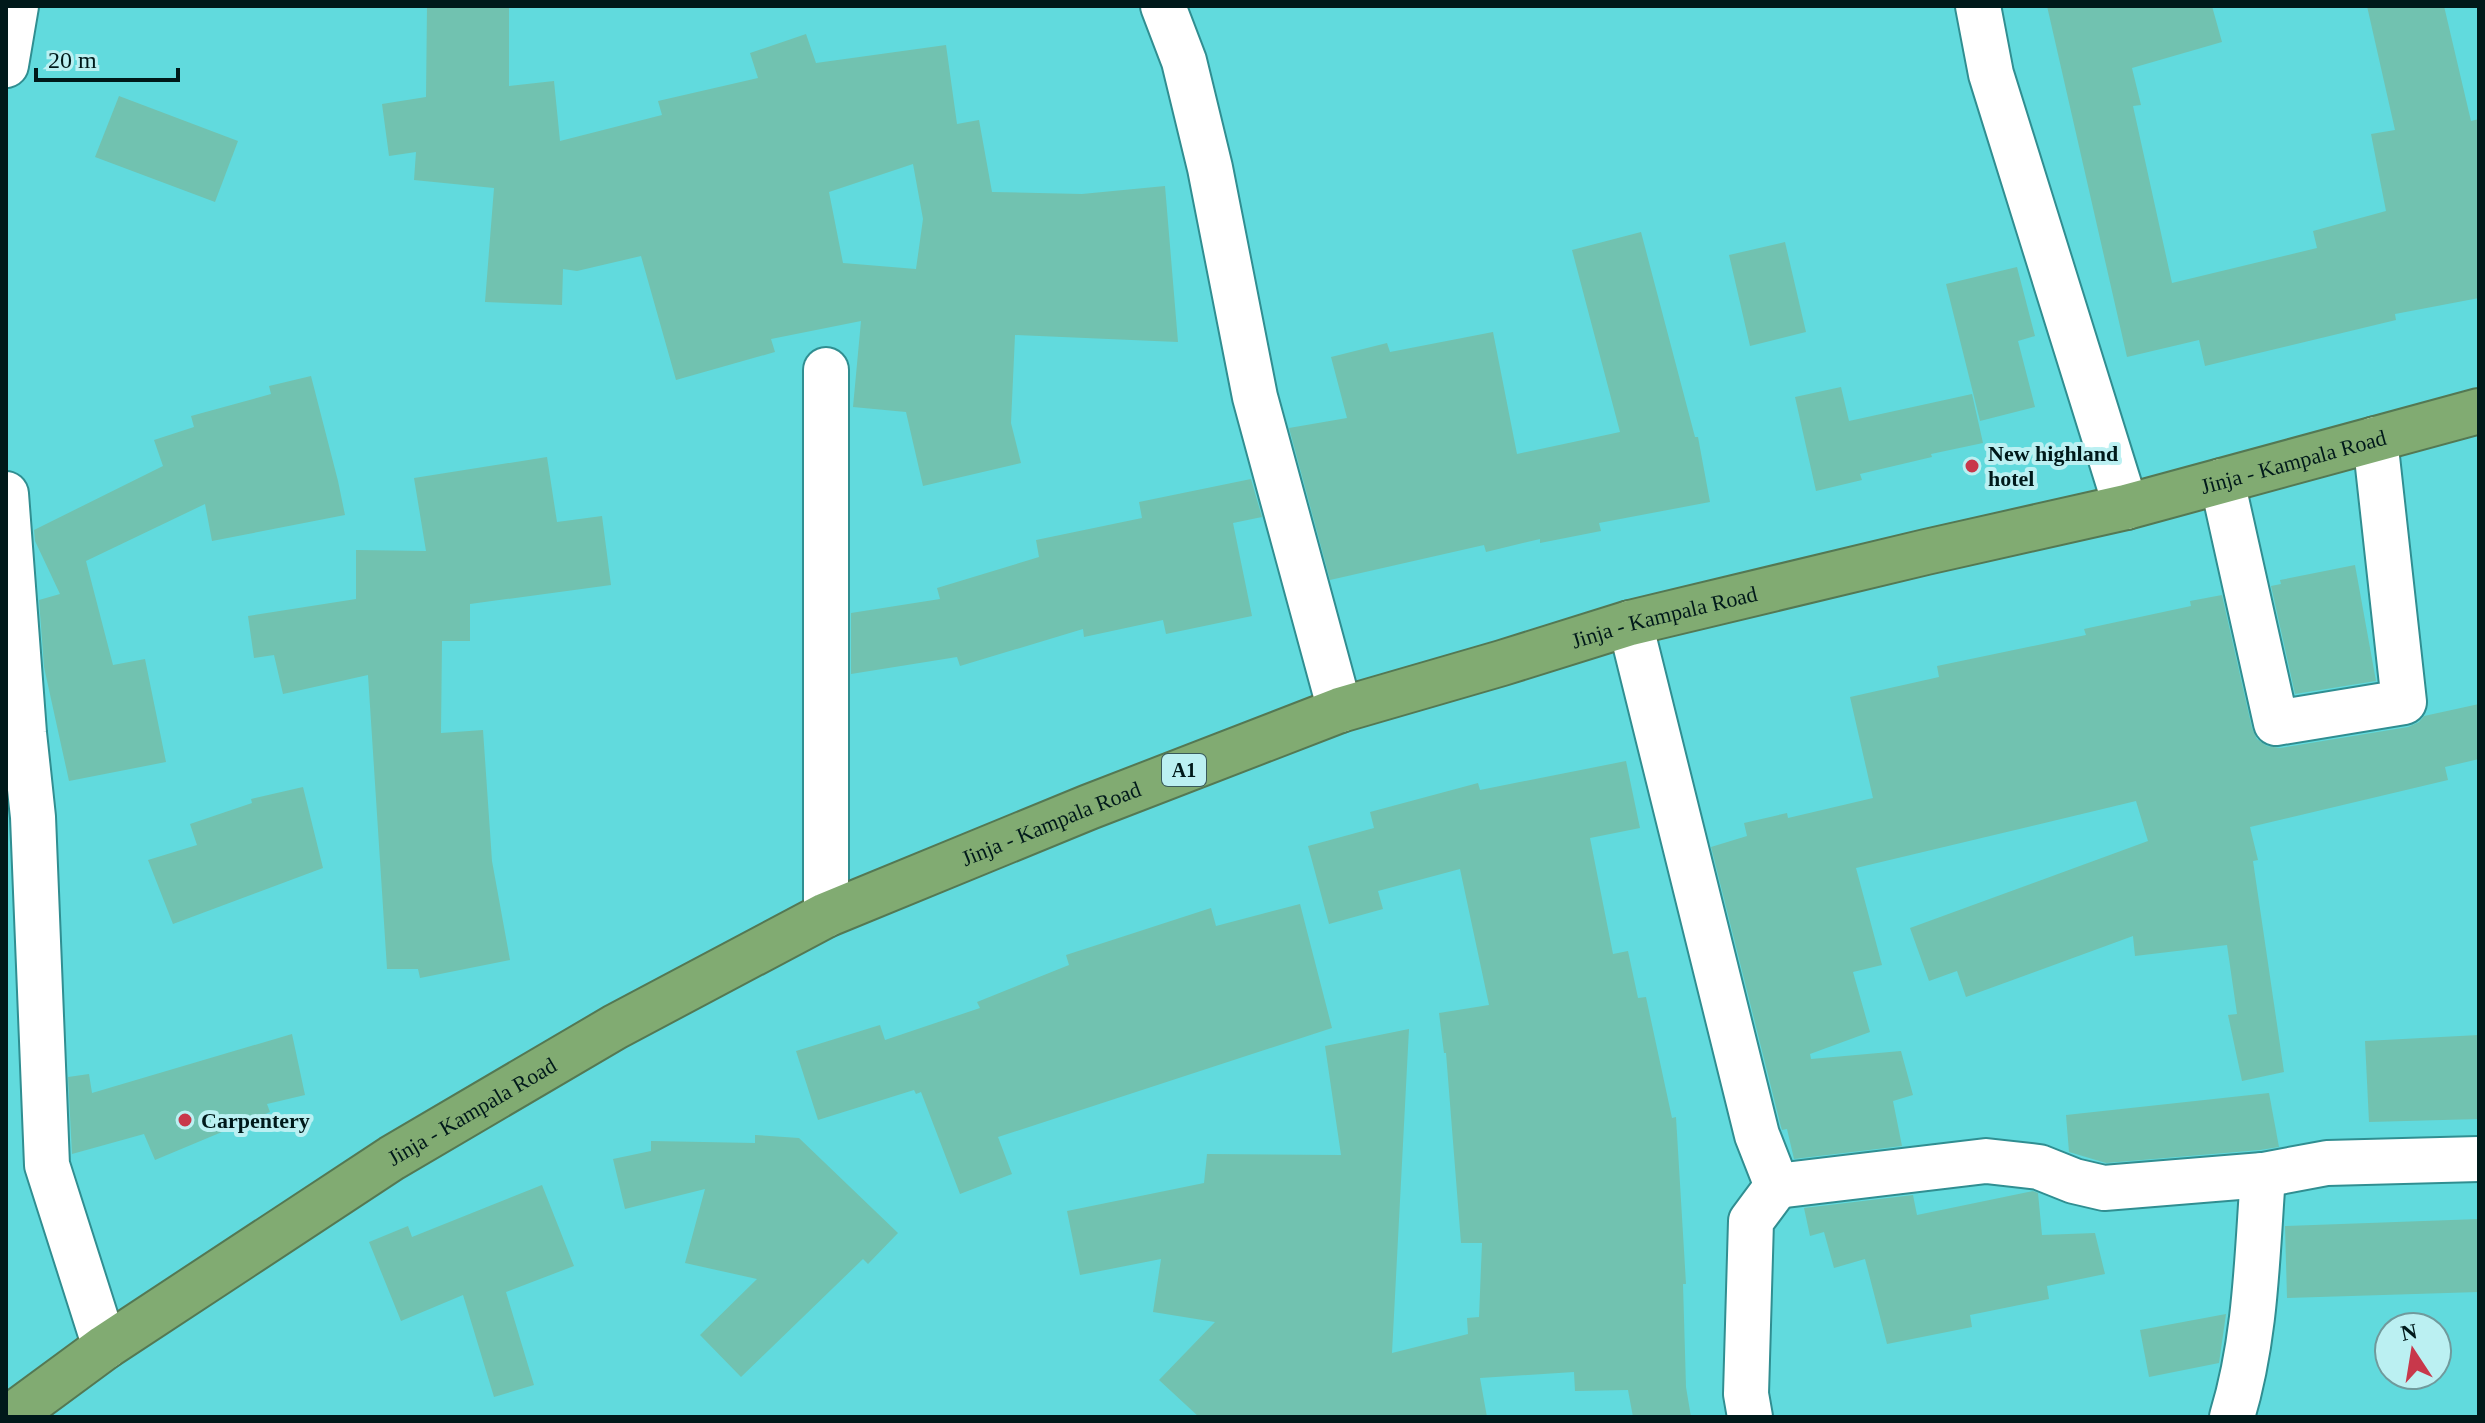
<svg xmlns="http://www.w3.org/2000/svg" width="2485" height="1423" font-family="'Times New Roman',serif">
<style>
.building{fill:#71c2b0;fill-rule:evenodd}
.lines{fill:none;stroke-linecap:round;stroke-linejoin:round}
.street-casing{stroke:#308e91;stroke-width:48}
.highway-casing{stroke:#547853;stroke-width:48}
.street{stroke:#fff;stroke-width:44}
.highway{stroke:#81ab72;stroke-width:44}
.poi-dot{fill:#c8384b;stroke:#bbf0f2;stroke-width:3}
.labels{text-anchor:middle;stroke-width:8;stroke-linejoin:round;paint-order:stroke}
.shield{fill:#bbf0f2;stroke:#385a5b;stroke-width:2}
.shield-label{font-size:20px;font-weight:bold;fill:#00191a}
.poi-label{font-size:22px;font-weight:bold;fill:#00191a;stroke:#bbf0f2;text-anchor:start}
.street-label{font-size:22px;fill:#00191a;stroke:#bbf0f2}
</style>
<rect width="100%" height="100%" fill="#61dadd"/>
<g class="building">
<path d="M427 6H509V86L554 81 560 141 662 115 658 101 758 78 750 53 806 34 816 63 946 45 957 124 979 120 992 192 1082 194 1165 186 1178 342 1015 335 1011 423 1021 463 923 486 906 412 853 407 861 321 771 339 775 352 676 380 641 256 577 271 563 269 562 305 485 302 494 188 414 180 416 152 389 156 382 104 426 97ZM913 164 923 219 916 269 843 263 829 192Z"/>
<path d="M2047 6H2212L2222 42 2132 68 2141 105 2133 106 2172 283 2317 248 2313 231 2386 211 2371 134 2395 130 2367 6H2444L2471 121 2479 119V298L2395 314 2396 320 2205 366 2199 340 2127 357Z"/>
<path d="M119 96 238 141 215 202 95 157Z"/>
<path d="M1641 232 1695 437H1698L1710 502 1599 523 1601 531 1540 543V539L1486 552 1484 545 1330 580 1289 428 1347 418 1331 357 1387 343 1390 352 1493 332 1517 454 1620 432 1572 250Z"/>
<path d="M1785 242 1806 332 1750 346 1729 255Z"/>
<path d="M2017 267 2035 336 2018 341 2035 407 1980 421 1946 284Z"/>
<path d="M311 376 338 481 345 515 212 541 205 504 86 561 113 665 145 659 166 762 69 781 44 667 39 600 60 594 35 541 34 530 163 466 154 440 194 427 191 416 271 394 269 386Z"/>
<path d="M1841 387 1849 421 1972 394 1983 443 1931 454 1932 457 1860 474 1862 480 1816 491 1795 397Z"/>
<path d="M547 457 557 522 602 516 611 585 470 604V641H442L441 733 483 730 492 861 510 960 420 978 418 969H387L368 675 283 694 274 655 254 658 248 616 356 599V550L426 551 414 478Z"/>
<path d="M1251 479 1262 517 1233 523 1252 616 1166 634 1163 620 1084 637 1083 629 960 666 957 657 851 674V613L940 599 937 588 1039 557 1036 540 1142 518 1139 502Z"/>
<path d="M2355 565 2376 681 2295 694 2271 586 2281 584 2280 580Z"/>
<path d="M2222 595 2252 728 2257 739 2267 746 2280 748 2408 727 2419 722 2424 716 2479 704V759L2445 767 2448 780 2250 827 2258 860 2253 861 2284 1072 2242 1081 2228 1015 2237 1014 2227 945 2135 956 2133 936 1966 997 1957 971 1929 981 1910 928 2148 841 2136 801 1856 868 1882 965 1853 972 1870 1032 1810 1054 1811 1059 1901 1051 1913 1095 1893 1101 1902 1146 1794 1159 1787 1129 1782 1130 1781 1127 1711 847 1747 836 1744 823 1787 813 1788 818 1873 798 1850 697 1939 677 1937 666 2086 635 2084 629 2191 606 2190 601Z"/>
<path d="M1626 761 1640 828 1590 838 1613 954 1628 951 1638 998 1646 997 1672 1118 1676 1117 1686 1284H1683L1686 1387 1691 1417H1633L1628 1390 1575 1391 1574 1372 1480 1378 1487 1417H1199L1159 1380 1215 1322 1153 1312 1161 1259 1080 1275 1067 1211 1204 1183 1207 1154 1341 1155 1325 1046 1409 1029 1392 1353 1468 1334 1467 1318 1479 1317 1482 1243H1461L1446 1053H1444L1439 1013 1489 1005 1460 869 1378 891 1383 909 1329 924 1308 846 1374 828 1370 812 1478 783 1480 790Z"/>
<path d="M303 787 323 868 173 924 148 860 197 845 190 824 252 803 251 799Z"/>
<path d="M1300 904 1332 1028 998 1137 1012 1174 960 1194 921 1092 916 1094 914 1090 818 1120 796 1051 880 1025 885 1040 980 1008 977 1002 1069 965 1066 955 1211 908 1216 926Z"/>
<path d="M292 1034 305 1095 267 1104 270 1112 155 1160 144 1134 72 1154 68 1077 89 1074 92 1093Z"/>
<path d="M2479 1035V1119L2369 1122 2365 1041Z"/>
<path d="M2269 1093 2279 1147 2260 1150 2106 1163 2069 1152 2066 1115Z"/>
<path d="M755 1135 799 1138 898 1233 868 1264 863 1259 741 1377 700 1335 757 1279 685 1263 705 1189 625 1209 613 1159 651 1151V1141L755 1143Z"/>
<path d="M542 1185 574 1266 506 1292 534 1385 494 1397 463 1295 401 1321 369 1242 408 1226 412 1237Z"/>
<path d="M2033 1191 2038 1193 2042 1235 2095 1233 2105 1274 2047 1286 2049 1299 1970 1315 1972 1327 1887 1344 1865 1259 1834 1268 1824 1232 1810 1236 1804 1208 1913 1195 1917 1215Z"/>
<path d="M2479 1219V1292L2287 1298 2285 1226Z"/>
<path d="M2226 1314 2219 1363 2149 1377 2140 1330Z"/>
</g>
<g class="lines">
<defs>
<g id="street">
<path d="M1163 6 1184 61 1210 168 1255 397 1340 710"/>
<path d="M1978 6 1991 74 2126 507"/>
<path d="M6 65 16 6"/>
<path d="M2222 481 2276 723 2404 702 2375 439"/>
<path d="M6 494 24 733 33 817 47 1165 105 1347"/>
<path d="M1630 623 1757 1135 1777 1186 1986 1161 2039 1167 2074 1181 2104 1188 2263 1175 2327 1163 2479 1159"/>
<path d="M826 915V370"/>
<path d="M1750 1417 1746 1394 1751 1221 1777 1186"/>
<path d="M2232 1417C2256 1338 2257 1257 2263 1175"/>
</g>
<g id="highway">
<path id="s1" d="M10 1417 105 1347 392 1158 615 1027 826 915 1089 807 1340 710 1502 663 1630 623 1926 552 2126 507 2479 411"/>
</g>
</defs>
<use href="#street" class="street-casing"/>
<use href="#highway" class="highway-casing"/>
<use href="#street" class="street"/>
<use href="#highway" class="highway"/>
</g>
<g class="poi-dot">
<circle cx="1972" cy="466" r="8"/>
<circle cx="185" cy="1120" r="8"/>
</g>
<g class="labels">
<rect class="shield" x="1162" y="754" width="44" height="32" rx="6"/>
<g class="shield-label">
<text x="1184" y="777">A1</text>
</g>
<g class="poi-label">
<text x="1988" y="461">New highland<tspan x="1988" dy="25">hotel</tspan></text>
<text x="201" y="1128">Carpentery</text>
</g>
<g class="street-label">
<text dy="8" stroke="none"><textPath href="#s1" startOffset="2498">Jinja - Kampala Road</textPath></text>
<text dy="8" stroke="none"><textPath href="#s1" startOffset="1850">Jinja - Kampala Road</textPath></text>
<text dy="8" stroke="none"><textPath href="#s1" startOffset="1202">Jinja - Kampala Road</textPath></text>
<text dy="8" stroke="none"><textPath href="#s1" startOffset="554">Jinja - Kampala Road</textPath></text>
</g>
</g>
<rect width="2485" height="1423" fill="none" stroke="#00191a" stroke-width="16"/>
<g transform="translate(2413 1351) rotate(348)"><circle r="38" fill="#bbf0f2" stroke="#709a9c" stroke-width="2"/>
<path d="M0-6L14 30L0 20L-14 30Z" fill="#c8384b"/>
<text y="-12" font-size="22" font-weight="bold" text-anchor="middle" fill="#00191a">N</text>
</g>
<path d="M36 68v12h142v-12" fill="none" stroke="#00191a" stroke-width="4"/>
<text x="48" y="68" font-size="24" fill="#00191a" stroke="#bbf0f2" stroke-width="6" paint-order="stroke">20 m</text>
</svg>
